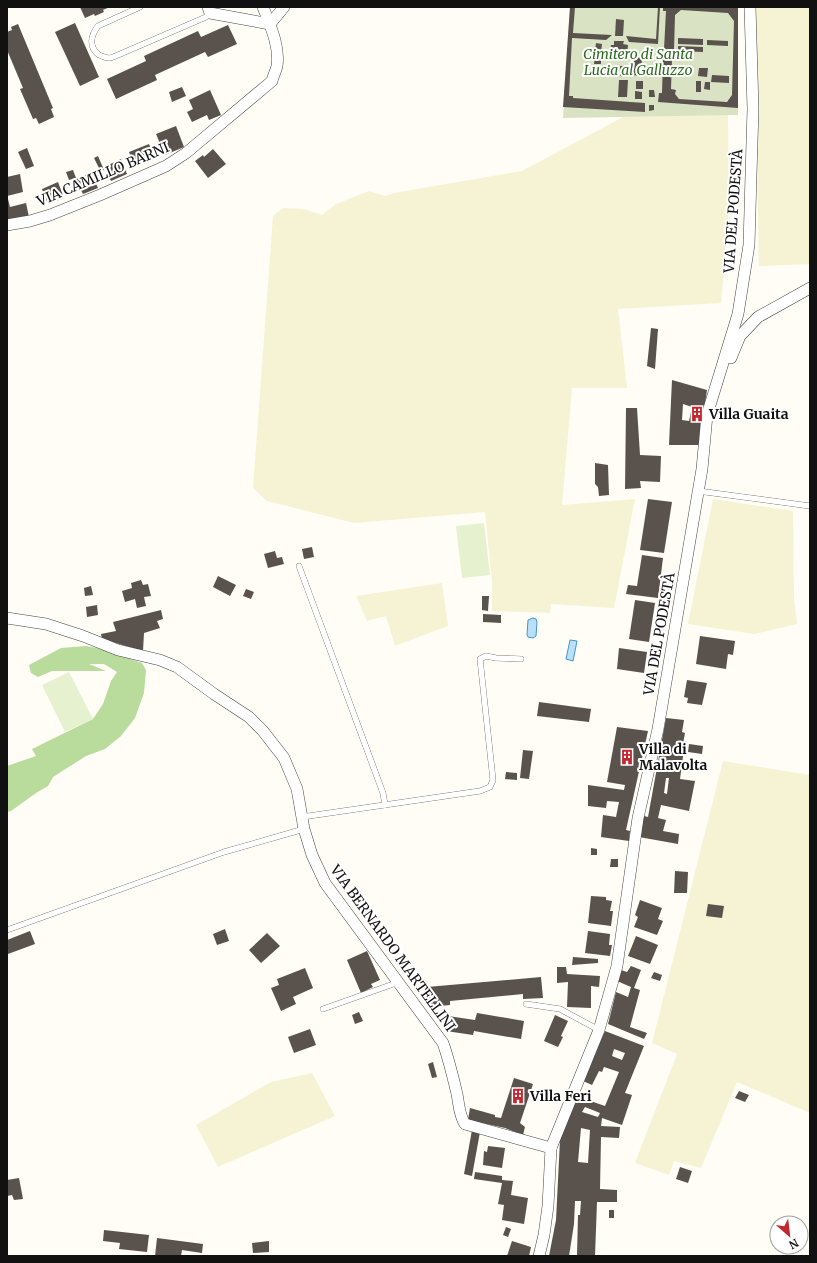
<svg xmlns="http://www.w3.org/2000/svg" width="817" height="1263" font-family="Merriweather,serif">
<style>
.farmland{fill:#f6f3d4}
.forest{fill:#b9dc9c}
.cemetery{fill:#d9e3c4}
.pitch{fill:#e6f2cf}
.water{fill:#b9e0f7;stroke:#3f96cf}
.building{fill:#5a524d;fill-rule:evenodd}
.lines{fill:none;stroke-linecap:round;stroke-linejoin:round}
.service-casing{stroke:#444;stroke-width:6}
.minor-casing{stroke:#444;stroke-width:12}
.service{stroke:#fff;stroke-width:5.5}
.minor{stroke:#fff;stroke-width:11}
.labels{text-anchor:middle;stroke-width:4;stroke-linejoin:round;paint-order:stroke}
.park-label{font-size:14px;font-style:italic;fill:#2f6b1f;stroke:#fff}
.street-label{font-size:14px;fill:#111;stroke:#fff}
.poi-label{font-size:14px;font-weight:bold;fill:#111;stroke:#fff;text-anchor:start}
</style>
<rect width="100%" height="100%" fill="#fffdf5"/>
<g class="farmland">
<path d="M754 7H810V264L759 266Z"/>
<path d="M728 115 729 206 721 303 618 309 627 388H572L562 505 635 499 614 608 551 604 550 613 492 611V582L485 512 354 523 267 501 253 488 273 216 283 208 304 209 322 215 336 204 369 191 385 196 394 193 522 171 623 117Z"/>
<path d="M713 499 793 511 794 597 797 624 754 634 688 624Z"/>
<path d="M442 583 448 626 395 646 386 616 367 621 356 596Z"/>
<path d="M723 761 810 775V1113L737 1082 701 1168 674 1161 669 1175 635 1163 677 1054 652 1043Z"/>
<path d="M312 1073 335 1116 218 1167 196 1125 271 1082Z"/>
</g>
<path class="forest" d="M86 646 102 649 142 663 146 670 144 693 135 718 121 736 105 749 86 756 53 777 48 786 36 793 11 811 7 812V766L36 756 32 749 93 719 103 704 111 681 117 672 104 664H89L106 671H52L38 677 31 673 29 665 61 648Z"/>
<path class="cemetery" d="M570 7H738V115L563 118Z"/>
<g class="pitch">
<path d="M484 523 490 575 462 578 456 526Z"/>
<path d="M69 672 93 719 65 732 42 685Z"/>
</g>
<g class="water">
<path d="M533 618 536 619 537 622 536 636 533 638 528 637 527 635 528 620Z"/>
<path d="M570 640 577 641 573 661 566 659Z"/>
</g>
<g class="building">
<path d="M80 7H110L103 10 104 12 95 16 94 14 85 18Z"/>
<path d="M570 7H575L573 33 612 35 606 40 572 38 569 96H573V98L645 103V112L563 107Z"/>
<path d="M658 7H660L658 44 629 42 626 36 656 39Z"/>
<path d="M663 7H738V108L658 102 659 93H662L663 59H672L671 89 676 90 675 94 679 99 727 102 732 95 734 21 728 13 681 10 675 15 674 50 664 49 666 11H663Z"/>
<path d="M616 19 624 20 623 36H615Z"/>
<path d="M75 23 99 77 80 86 55 32Z"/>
<path d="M18 24 53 108 51 109 54 117 39 124 36 118 33 119 20 89 23 88 7 50V32L12 30 11 27Z"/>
<path d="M228 25 237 44 208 57 205 52 155 75 157 80 116 99 107 79 146 61 144 56 198 31 201 37Z"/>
<path d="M678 38 703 39V45L678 44Z"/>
<path d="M707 40 728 41V46L707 45Z"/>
<path d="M614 41H624L623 44 628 45 627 56 623 55V59H613V54H610L611 45H614Z"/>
<path d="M596 43 602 44 601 52 595 51Z"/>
<path d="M678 46 703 47V52L678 51Z"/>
<path d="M595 56H601V64H594Z"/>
<path d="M634 57 642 58 641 76 632 75Z"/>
<path d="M620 66H629L628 77 620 76Z"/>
<path d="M699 68H708L707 77 698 76Z"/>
<path d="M712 75 729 76V83L711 82Z"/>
<path d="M619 80H628L627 97H618Z"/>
<rect x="636" y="81" width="7" height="8"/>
<rect x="696" y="81" width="5" height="11"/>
<path d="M705 82H710V90L704 89Z"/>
<path d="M182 87 186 96 172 102 169 92Z"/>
<path d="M210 90 221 115 209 120 207 115 192 122 187 112 193 109 189 100Z"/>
<path d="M649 90H654L655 97H649Z"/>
<path d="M635 91 642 92V99H635Z"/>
<path d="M649 105H654V110L649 111Z"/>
<path d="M176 126 184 147 165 155 156 134Z"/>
<path d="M149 144 155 159 135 167 129 152Z"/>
<path d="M27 148 34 166 26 169 18 152Z"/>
<path d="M213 149 226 164 208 178 195 161 203 155 204 157Z"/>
<path d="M98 156 104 170 100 172 101 175 95 177 93 171 99 168 94 158Z"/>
<path d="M121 159 127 174 111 181 104 167Z"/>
<path d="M73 170 76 178 69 180 66 172Z"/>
<path d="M91 173 98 188 83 194 80 188 78 189 74 180Z"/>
<path d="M20 174 23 192 7 196V177Z"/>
<path d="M58 182 64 198 48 204 42 189Z"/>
<path d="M7 199H8L10 207 26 203 29 217 7 220Z"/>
<path d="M651 328 658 329 655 369 647 366Z"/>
<path d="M672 380 707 390 699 445H669ZM683 404 692 407 689 421 682 420Z"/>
<path d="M626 408H637L640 455 661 456 660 482 640 481 641 488 625 489Z"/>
<path d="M595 463 608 465 609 495 599 496 598 487 595 484Z"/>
<path d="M648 499 672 502 664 553 640 550Z"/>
<path d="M312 547 314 557 304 559 302 549Z"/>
<path d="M275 551 277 558 282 557 284 564 268 568 264 554Z"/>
<path d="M642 555 663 558 658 598 626 594 628 585 637 586Z"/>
<path d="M218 576 236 585 230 596 213 587Z"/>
<path d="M141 580 143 585 148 584 151 596 144 597 146 606 137 608 135 599 125 602 122 591 132 588 131 583Z"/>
<path d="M91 586 93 595 85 596 84 588Z"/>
<path d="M246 589 254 592 251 599 243 596Z"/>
<path d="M482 596H489L488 611 482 610Z"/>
<path d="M635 600 655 603 649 642 629 639Z"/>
<path d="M97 605 98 615 87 617 86 607Z"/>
<path d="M161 610 163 619 157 621 160 628 144 633 143 651 102 639 101 634 116 631 113 622Z"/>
<path d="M483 614 501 615V623L483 622Z"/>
<path d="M700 636 735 641 733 655 728 654 726 669 696 664Z"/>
<path d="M619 648 647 652 644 673 617 669Z"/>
<path d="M687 680 707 683 702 705 687 703 688 698 684 697Z"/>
<path d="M539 702 591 709 589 722 537 716Z"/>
<path d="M666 718 684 720 682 732 685 733 682 749H684L680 779 695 781 689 811 661 805 658 818 666 820 663 831 679 834 678 844 639 837 644 816 648 817ZM666 778H669L667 794 664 793Z"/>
<path d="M617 727 648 731 626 830 630 831 629 841 601 837 603 815 616 817 619 802 607 801 606 808 588 806V785L624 790 625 785 607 782Z"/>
<path d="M689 744 703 746 702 754 688 752Z"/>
<path d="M523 750 533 751 529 779 520 778Z"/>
<path d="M506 772 517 773V780L505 779Z"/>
<path d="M591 848 597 849V855H591Z"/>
<path d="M611 859H618V867H610Z"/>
<path d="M675 871 688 872 687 893H674Z"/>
<path d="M591 896 606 897V900L612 901 610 911H613L611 926 588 923Z"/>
<path d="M640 900 662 908 658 919 663 921 657 935 634 927 638 917 635 915Z"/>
<path d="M708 904 724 906 722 918 706 916Z"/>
<path d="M225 929 229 941 217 945 213 934Z"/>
<path d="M30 931 35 944 8 954 7 940Z"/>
<path d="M588 931 610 934 609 945H612L610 956 585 953Z"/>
<path d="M267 933 280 946 261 963 249 950Z"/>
<path d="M636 936 658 945 650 964 628 956Z"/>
<path d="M367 951 380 980 371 984 373 987 361 993 347 960Z"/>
<path d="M573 957 598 959V963L572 965Z"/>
<path d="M631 966 641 970 634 988 640 990 630 1027 647 1033 644 1039 608 1024 616 992 628 997 631 987 617 981 621 970 627 972Z"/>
<path d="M557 967H566L567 974 600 976 599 987 591 986V1008L567 1007 568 982 557 983Z"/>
<path d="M305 968 313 988 293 997 296 1004 281 1011 271 988 279 985 277 979Z"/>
<path d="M654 972 662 975 660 981 651 978Z"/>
<path d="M541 977 543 998 523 999V994L450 1001V1005L429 1007 427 987Z"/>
<path d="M359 1012 363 1021 355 1024 352 1015Z"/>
<path d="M477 1013 524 1021 521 1039 474 1031 473 1035 446 1031 448 1016 475 1020Z"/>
<path d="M555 1015 568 1021 561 1036 563 1037 558 1047 544 1041Z"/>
<path d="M310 1029 316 1045 294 1053 288 1037Z"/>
<path d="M605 1031 644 1046 625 1093 632 1095 622 1125 602 1118 601 1126 620 1127 619 1138 601 1137 600 1189 617 1190V1202H597L595 1256 577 1255 578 1215H580L581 1201H575L574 1224 569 1256H549L556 1220 560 1140 576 1096 605 1106 619 1072 604 1067 602 1072 599 1071 592 1085 583 1081ZM614 1049 625 1053 622 1060 612 1056ZM585 1107 600 1113 598 1117 582 1112ZM581 1128 590 1130 588 1163 578 1162Z"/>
<path d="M433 1062 437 1077 432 1078 428 1064Z"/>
<path d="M514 1078 533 1084 520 1123 525 1127 523 1135 505 1128 468 1120 470 1108 495 1115V1117L501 1118Z"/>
<path d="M739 1091 749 1095 745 1102 735 1098Z"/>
<path d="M472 1130 480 1132 472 1176 464 1174Z"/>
<path d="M488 1146 505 1148 502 1168 483 1165 484 1151 487 1152Z"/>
<path d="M680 1167 692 1171 688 1183 676 1179Z"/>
<path d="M475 1172 502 1176V1180L513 1181 511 1195 528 1198 524 1224 502 1220 504 1205 498 1204 502 1183 474 1179Z"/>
<path d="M19 1178 23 1199 14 1200 12 1195 7 1196V1180Z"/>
<rect x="609" y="1210" width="5" height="8"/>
<path d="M506 1227 511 1229 508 1237 503 1235Z"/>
<path d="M104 1230 149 1235 147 1252 119 1249 120 1243 103 1241Z"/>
<path d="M157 1238 203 1244 202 1253 182 1250 181 1256H155Z"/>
<path d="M269 1241V1252L253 1253 252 1243Z"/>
<path d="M512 1241 531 1247 529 1256H507Z"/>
</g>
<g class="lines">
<defs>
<g id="service">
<path d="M140 7 98 26C91 35 88 47 99 55 102 56 105 58 109 58 112 58 115 56 118 55L206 17 210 13"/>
<path d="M698 491 810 506"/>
<path d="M299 566 383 793 385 805"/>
<path d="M302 817 480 791 490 787 493 780 480 659 486 656 496 658 521 659"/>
<path d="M7 930 224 852 304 829"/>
<path d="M526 1004 560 1009 599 1030"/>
<path d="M323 1009 399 982"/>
</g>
<g id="minor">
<path d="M208 7 210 13 270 24"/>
<path d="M270 24 284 7"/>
<path d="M7 225 30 221 50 215 100 195 166 166 186 153 272 81C273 76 276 71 277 66 280 46 270 25 263 7"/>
<path d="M731 358 740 336 758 317 810 288"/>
<path d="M7 618 46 624 83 636 118 650 160 660 177 667 214 694 249 717 263 731 284 758 297 789 304 829 312 855 325 883 443 1043C449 1060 453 1077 457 1094 459 1104 459 1115 465 1124L551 1148"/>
<path d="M539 1256 544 1235 548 1206 551 1148 599 1030 617 966 638 818 658 729 702 469 707 415 738 314 749 245 751 175 753 109 750 7"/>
</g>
</defs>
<use href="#service" class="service-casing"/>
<use href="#minor" class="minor-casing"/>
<use href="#service" class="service"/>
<use href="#minor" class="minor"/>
</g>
<defs>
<symbol id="building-bare" viewBox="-9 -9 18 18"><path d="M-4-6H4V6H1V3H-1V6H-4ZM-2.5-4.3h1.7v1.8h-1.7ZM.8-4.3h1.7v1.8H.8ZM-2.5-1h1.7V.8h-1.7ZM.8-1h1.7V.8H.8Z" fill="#c4262e" stroke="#fff" stroke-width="2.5" paint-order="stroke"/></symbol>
</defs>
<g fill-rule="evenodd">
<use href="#building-bare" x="686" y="403" width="22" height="22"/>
<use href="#building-bare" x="616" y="746" width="22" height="22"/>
<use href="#building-bare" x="507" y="1085" width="22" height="22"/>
</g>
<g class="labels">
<g class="park-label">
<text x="638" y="59">Cimitero di Santa<tspan x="638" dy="16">Lucia al Galluzzo</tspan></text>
</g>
<g class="street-label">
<text transform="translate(103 174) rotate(-23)" y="5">VIA CAMILLO BARNI</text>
<text transform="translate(733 211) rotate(-86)" y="5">VIA DEL PODESTÀ</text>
<text transform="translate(659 634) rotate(-80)" y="5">VIA DEL PODESTÀ</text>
<text transform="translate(393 948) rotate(54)" y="5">VIA BERNARDO MARTELLINI</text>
</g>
<g class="poi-label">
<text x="709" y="419">Villa Guaita</text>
<text x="639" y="754">Villa di<tspan x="639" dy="16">Malavolta</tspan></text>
<text x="530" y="1101">Villa Feri</text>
</g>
</g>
<rect width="817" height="1263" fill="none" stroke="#111111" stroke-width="16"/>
<g transform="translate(789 1235) rotate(152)"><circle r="19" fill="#ffffff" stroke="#a0a0a0"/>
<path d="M0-3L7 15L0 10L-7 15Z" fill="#c4262e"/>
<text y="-6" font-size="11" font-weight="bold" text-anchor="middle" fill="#111111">N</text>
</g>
</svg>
